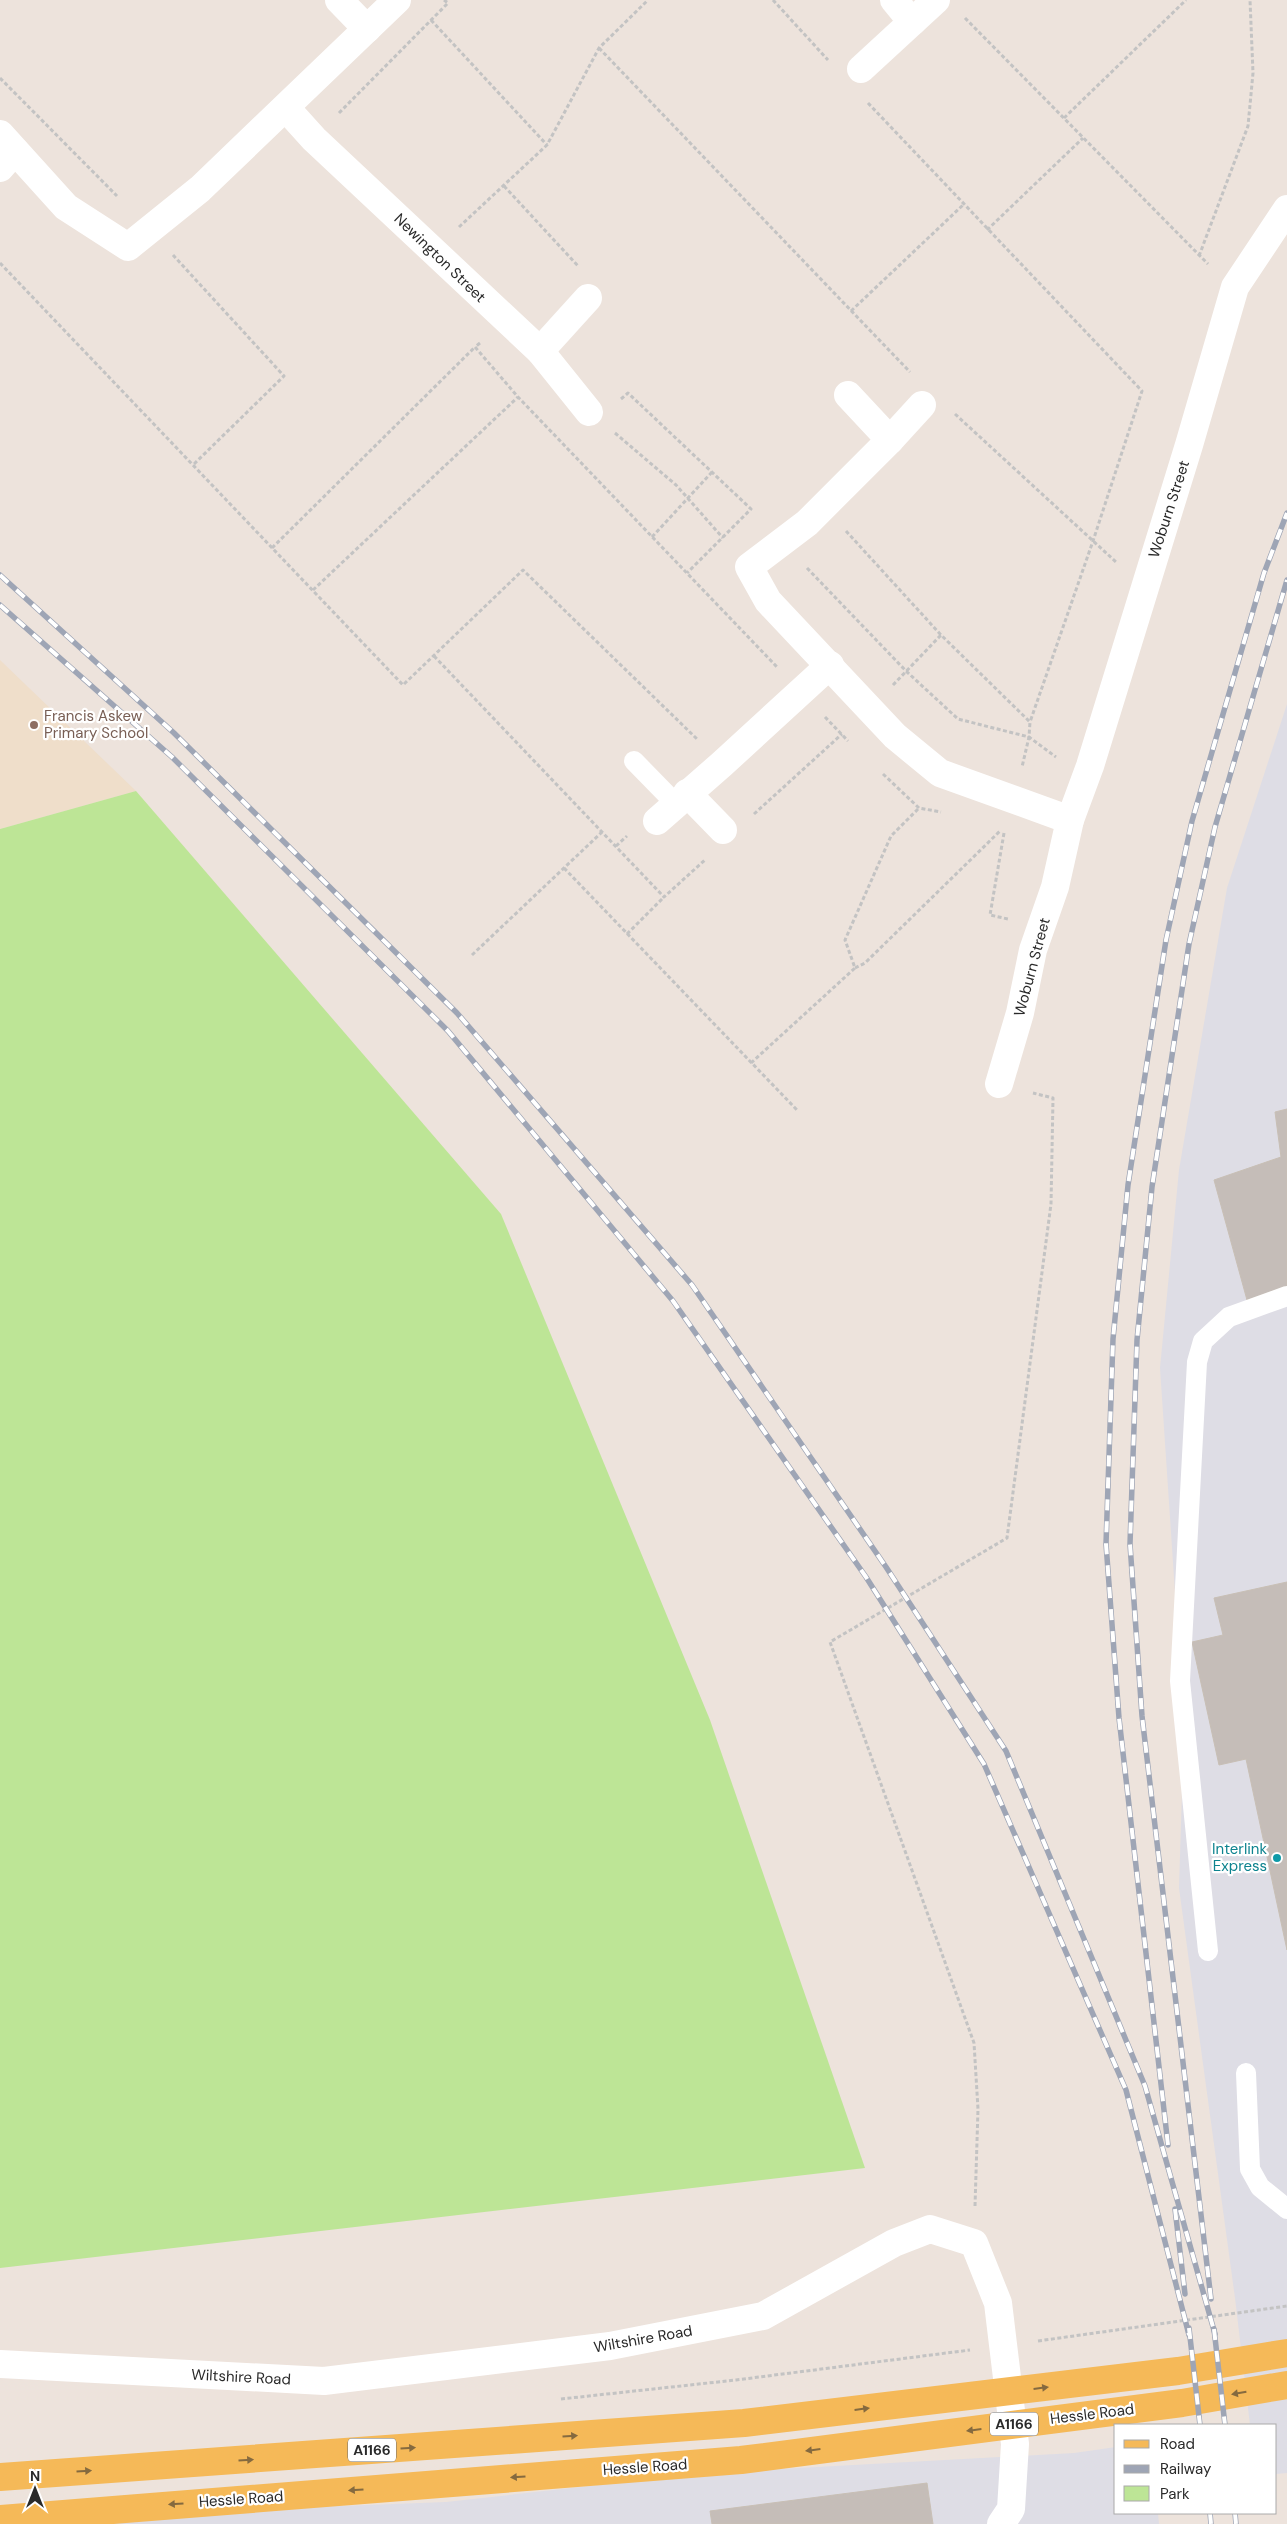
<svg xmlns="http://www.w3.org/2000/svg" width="1287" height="2524" font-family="'DM Sans',sans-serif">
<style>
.industrial{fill:#dedde5}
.education{fill:#efdeca}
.green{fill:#bde596}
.building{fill:#c5bdb8;stroke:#c8bfb5}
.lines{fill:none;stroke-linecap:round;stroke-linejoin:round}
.path{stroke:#c3c3c3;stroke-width:3;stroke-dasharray:4 2.5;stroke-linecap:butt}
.lane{stroke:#fff;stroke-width:20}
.street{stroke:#fff;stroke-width:28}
.primary{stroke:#f5b958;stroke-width:28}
.rail-casing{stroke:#9ea5b5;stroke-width:5.5}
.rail{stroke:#fff;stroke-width:4;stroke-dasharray:11;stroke-linecap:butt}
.oneway{fill:#856a3f}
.education-dot{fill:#8d6e63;stroke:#fff;stroke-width:2}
.culture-dot{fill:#0f9aa8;stroke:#fff;stroke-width:2}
.labels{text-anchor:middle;stroke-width:4.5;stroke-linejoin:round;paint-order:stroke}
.shield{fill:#fff;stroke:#6a6a6a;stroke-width:1}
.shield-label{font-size:14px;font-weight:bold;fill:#2a2a2a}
.street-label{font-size:15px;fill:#2a2a2a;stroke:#fff}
.education-label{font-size:15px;fill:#785e54;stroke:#fff;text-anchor:start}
.culture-label{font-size:15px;fill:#0d838f;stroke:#fff;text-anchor:end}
</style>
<rect width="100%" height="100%" fill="#ede3dc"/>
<g class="industrial">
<path d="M1287 704V2473L1276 2474V2425H1250L1235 2298 1179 1888 1184 1727 1160 1368 1179 1170 1227 888Z"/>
<path d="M1116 2447V2513H1158L1159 2524H42L177 2512 446 2502 707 2473 1074 2453Z"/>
</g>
<path class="education" d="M0 660 136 791 0 829Z"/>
<path class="green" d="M136 791 501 1214 710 1720 865 2168 0 2268V829Z"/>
<g class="building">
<path d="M1287 1109V1286L1247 1300 1214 1180 1281 1157 1275 1112Z"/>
<path d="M1287 1582V1950L1246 1759 1219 1765 1192 1642 1223 1635 1214 1598Z"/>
<path d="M927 2483 933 2524H712L710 2511Z"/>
</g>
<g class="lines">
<g class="path">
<path d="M773 0 828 60"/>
<path d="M965 18 1208 264"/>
<path d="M431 20 547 145"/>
<path d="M599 48 910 372"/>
<path d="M0 78 117 196"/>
<path d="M868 103 1142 391 1093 541 1030 722"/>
<path d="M339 113 448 3 444 0"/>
<path d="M1064 118 1186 0"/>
<path d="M504 186 578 266"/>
<path d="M459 227 547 145 599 48 648 0"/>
<path d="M987 230 1083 138"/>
<path d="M173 255 284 376 193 465"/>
<path d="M1199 256 1248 126 1253 73 1250 0"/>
<path d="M0 263 403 685 523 570 697 739"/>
<path d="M851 311 963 205"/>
<path d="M480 343 475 347 518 397 777 667"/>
<path d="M621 399 628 393 751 509 687 573"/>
<path d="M955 414 1116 562"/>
<path d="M615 433 676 485 723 538"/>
<path d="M846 531 941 635 1030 722 1029 737 1056 757"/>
<path d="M652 537 712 472"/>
<path d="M272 548 475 347"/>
<path d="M807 568 906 671 958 719 1029 737 1022 767"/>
<path d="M313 590 518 397"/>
<path d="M434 656 664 897 706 859"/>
<path d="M893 685 941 635"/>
<path d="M825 717 848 741"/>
<path d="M883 774 919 808 941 812"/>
<path d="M754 814 842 734"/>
<path d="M1004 833 990 915 1008 919"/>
<path d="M616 846 627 836"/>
<path d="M564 868 797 1110"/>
<path d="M627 934 664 897"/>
<path d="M472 955 602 832"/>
<path d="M855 968 865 963 1000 831"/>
<path d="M751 1063 855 968 845 940 891 836 919 808"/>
<path d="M975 2206 978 2109 974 2043 830 1642 1007 1538 1051 1204 1053 1098 1033 1093"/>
<path d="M1038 2341 1287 2306"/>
<path d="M561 2399 736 2380 970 2350"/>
</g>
<g class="lane">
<path d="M634 761 675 803"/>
<path d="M1208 1951 1180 1681 1197 1362 1203 1341 1229 1317 1287 1296"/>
<path d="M1246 2073 1250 2169 1260 2187 1287 2209"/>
</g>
<g class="street">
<path d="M339 0 367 29"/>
<path d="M894 0 912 22"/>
<path d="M861 69 936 0"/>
<path d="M286 108 314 139 540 351 589 412"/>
<path d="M0 134 66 207 128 247 200 189 397 0"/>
<path d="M0 168 15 151"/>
<path d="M540 351 588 298"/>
<path d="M848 395 890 440 807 523 749 567 768 601 895 736 940 773 1070 820"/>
<path d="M890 440 922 405"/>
<path d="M687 793 723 830"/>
<path d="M657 821 722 764 830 665"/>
<path d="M999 1084 1020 1013 1033 950 1055 887 1070 820 1090 766 1189 445 1235 287 1287 209"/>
<path d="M0 2364 324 2381 610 2346 763 2316 894 2243 930 2229 974 2243 998 2303 1015 2444 1011 2509 1001 2524"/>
</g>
<g class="primary">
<path d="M0 2477 744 2423 1178 2371 1287 2353"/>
<path d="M0 2519 741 2460 1182 2403 1287 2385"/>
</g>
<defs>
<g id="rail">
<path d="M0 575 174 733 457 1013 692 1285 886 1567 1006 1751 1145 2086 1215 2334"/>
<path d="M0 605 172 757 448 1031 673 1301 866 1577 984 1764 1126 2090 1189 2335"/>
<path d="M1168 2145 1119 1718 1106 1544 1113 1339 1128 1185 1166 940 1192 821 1264 573 1287 513"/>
<path d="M1175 2209 1185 2294"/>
<path d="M1211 2299 1142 1716 1130 1544 1137 1340 1152 1187 1189 944 1215 827 1287 580"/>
<path d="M1189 2328 1200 2425"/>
<path d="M1214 2329 1225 2425"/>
<path d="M1210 2513 1211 2524"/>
<path d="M1235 2513 1236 2524"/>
</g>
</defs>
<use href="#rail" class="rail-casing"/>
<use href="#rail" class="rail"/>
</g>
<defs><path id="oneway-solid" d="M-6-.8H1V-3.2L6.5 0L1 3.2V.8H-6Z" transform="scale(1.25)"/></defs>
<g class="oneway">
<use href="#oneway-solid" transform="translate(1041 2388) rotate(-7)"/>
<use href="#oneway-solid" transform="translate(1239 2393) rotate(170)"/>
<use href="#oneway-solid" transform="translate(862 2409) rotate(-7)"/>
<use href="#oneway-solid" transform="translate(974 2430) rotate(173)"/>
<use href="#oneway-solid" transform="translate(570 2436) rotate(-4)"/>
<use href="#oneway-solid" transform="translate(408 2448) rotate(-4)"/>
<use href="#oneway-solid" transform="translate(813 2450) rotate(173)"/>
<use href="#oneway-solid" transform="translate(246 2460) rotate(-4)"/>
<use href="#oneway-solid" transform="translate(84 2471) rotate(-4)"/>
<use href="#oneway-solid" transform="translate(518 2477) rotate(176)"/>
<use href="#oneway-solid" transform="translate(356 2490) rotate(176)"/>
<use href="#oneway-solid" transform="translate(176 2504) rotate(176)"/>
</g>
<circle class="education-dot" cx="34" cy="725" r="5"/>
<circle class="culture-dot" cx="1277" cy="1858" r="5"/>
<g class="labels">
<g class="shield">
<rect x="990" y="2412.5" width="48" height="23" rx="4"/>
<rect x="348" y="2438.5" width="48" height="23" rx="4"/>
</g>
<g class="shield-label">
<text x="1014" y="2429">A1166</text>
<text x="372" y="2455">A1166</text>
</g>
<g class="street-label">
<text transform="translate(440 258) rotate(44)" y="5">Newington Street</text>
<text transform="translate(1169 509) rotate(-72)" y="5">Woburn Street</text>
<text transform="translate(1032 967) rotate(-75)" y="5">Woburn Street</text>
<text transform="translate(643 2339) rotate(-10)" y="5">Wiltshire Road</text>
<text transform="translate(241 2377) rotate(3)" y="5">Wiltshire Road</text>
<text transform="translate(1092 2414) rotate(-7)" y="5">Hessle Road</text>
<text transform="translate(645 2467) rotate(-4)" y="5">Hessle Road</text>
<text transform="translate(241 2499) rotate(-4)" y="5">Hessle Road</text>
</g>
<g class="education-label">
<text x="44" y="721">Francis Askew<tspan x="44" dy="17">Primary School</tspan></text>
</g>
<g class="culture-label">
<text x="1267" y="1854">Interlink<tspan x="1267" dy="17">Express</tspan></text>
</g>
</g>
<rect x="1114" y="2424" width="162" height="90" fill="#ffffff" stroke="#aaaaaa"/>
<rect x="1124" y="2440" width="25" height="8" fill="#f5b958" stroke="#aaaaaa"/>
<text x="1160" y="2449" font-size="15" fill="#2a2a2a">Road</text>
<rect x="1124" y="2465" width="25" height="8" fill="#9ea5b5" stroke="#aaaaaa"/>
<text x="1160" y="2474" font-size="15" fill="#2a2a2a">Railway</text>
<rect x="1124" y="2486" width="25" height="15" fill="#bde596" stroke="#aaaaaa"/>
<text x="1160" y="2499" font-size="15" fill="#2a2a2a">Park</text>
<g transform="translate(35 2489)" stroke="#ffffff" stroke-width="4" paint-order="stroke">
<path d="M0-4L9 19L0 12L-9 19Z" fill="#2a2a2a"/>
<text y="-8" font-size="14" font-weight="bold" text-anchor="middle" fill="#2a2a2a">N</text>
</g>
</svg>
